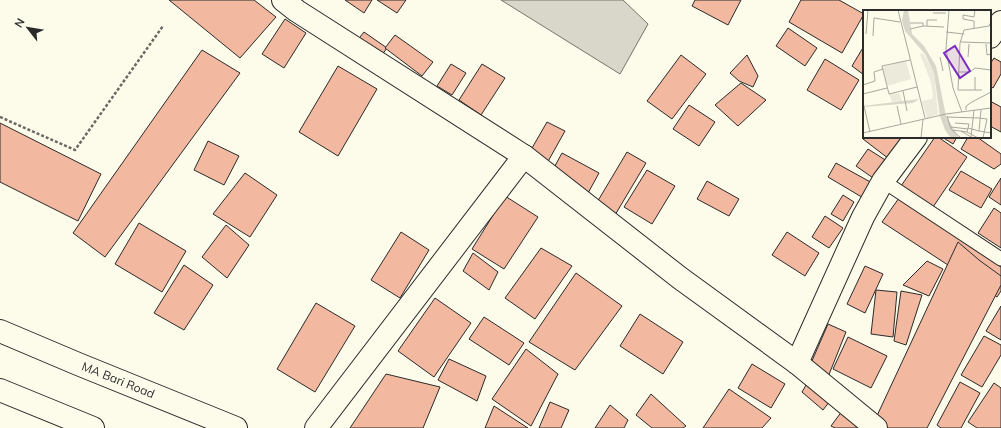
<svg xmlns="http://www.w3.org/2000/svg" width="1001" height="428" font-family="Mulish,sans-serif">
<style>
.water{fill:#d8d7c9;stroke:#74746e}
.building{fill:#f2b8a0;stroke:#2b2b2b}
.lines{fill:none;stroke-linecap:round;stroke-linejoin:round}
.lane-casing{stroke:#2b2b2b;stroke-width:15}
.street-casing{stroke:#2b2b2b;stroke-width:24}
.primary-casing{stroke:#2b2b2b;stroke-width:24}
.path{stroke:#6a6964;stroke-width:2.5;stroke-dasharray:3 2;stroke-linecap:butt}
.lane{stroke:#fdfbea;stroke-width:13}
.street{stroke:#fdfbea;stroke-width:22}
.primary{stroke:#fdfbea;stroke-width:22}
.labels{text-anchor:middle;stroke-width:3;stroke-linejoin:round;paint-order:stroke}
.street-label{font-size:12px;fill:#2b2b2b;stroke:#fdfbea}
.inset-road{fill:none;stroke:#a9a89e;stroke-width:1}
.view{fill:#7b2cbf;fill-opacity:0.15;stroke:#7b2cbf;stroke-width:2}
.inset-edge{fill:none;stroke:#2b2b2b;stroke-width:2}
</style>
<rect width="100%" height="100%" fill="#fdfbea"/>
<path class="water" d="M501 0H623L648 24 620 74Z"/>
<g class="building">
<path d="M169 0H254L276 17 240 58Z"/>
<path d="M345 0H372L364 13Z"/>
<path d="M377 0H406L397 13Z"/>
<path d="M695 0H741L728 25 692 6Z"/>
<path d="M801 0H839L864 14 842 53 789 22Z"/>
<path d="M285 19 306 33 284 68 262 54Z"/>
<path d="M788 28 817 48 805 66 776 46Z"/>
<path d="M364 32 387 48 379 59 356 42Z"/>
<path d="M395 35 433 62 422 76 385 48Z"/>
<path d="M864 46V75L852 66Z"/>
<path d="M202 50 240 73 105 257 73 233Z"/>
<path d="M681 55 706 74 672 119 647 101Z"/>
<path d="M747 55 758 76 753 87 739 81 730 73Z"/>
<path d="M994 58 1001 62V74L993 88 990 86V64Z"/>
<path d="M825 59 859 80 841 110 807 90Z"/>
<path d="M451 64 466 73 452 95 437 86Z"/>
<path d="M482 64 505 78 481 115 459 100Z"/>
<path d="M338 66 377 89 338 156 299 132Z"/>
<path d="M741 83 766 100 738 126 715 105Z"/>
<path d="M990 101 1001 107V132L990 126Z"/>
<path d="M689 105 715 122 699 146 673 129Z"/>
<path d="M547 122 565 131 546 165 528 155Z"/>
<path d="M0 123 101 174 78 221 0 182Z"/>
<path d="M865 137H910L893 162 863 139Z"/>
<path d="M935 137H938L967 157 933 207 901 186Z"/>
<path d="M942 137H957L953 144Z"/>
<path d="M968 137H977L1001 154V164L994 169 961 149Z"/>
<path d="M208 141 239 156 224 185 194 170Z"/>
<path d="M868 149 890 163 876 180 856 166Z"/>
<path d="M627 152 646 163 615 215 596 204Z"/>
<path d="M562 153 599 173 587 195 550 175Z"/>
<path d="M836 163 874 184 865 199 828 177Z"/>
<path d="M647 170 675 186 652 224 624 207Z"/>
<path d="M961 171 992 189 981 208 949 190Z"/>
<path d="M245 173 277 195 250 237 213 214Z"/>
<path d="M1001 178V205L989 197Z"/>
<path d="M707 181 739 199 729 216 697 199Z"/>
<path d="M843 195 854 202 843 221 831 214Z"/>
<path d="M505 196 538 217 504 269 472 249Z"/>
<path d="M899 198 1001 267V291L997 297 882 222Z"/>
<path d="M994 208 1001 213V248L978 233Z"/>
<path d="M825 216 843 228 829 248 812 237Z"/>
<path d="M139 223 186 251 162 292 115 264Z"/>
<path d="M226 225 249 245 227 278 202 257Z"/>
<path d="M401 232 429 250 400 298 371 280Z"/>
<path d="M787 232 819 253 805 276 772 255Z"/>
<path d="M958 242 979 260 1001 276V285L927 428H885L875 420Z"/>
<path d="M541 248 572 266 535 319 505 298Z"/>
<path d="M473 253 498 272 489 290 463 271Z"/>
<path d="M927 261 943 269 929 296 903 285Z"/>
<path d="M184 265 213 285 184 330 154 313Z"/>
<path d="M865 266 883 274 865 313 847 304Z"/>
<path d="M576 273 622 306 575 370 529 342Z"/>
<path d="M876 290 897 292 893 337 871 334Z"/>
<path d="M901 291 922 295 906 345 894 341Z"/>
<path d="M435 298 471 323 434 377 398 351Z"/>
<path d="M316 303 355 326 315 392 277 369Z"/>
<path d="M1001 306V340L986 331Z"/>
<path d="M640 314 683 342 663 374 620 346Z"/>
<path d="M484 317 524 343 509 365 469 339Z"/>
<path d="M828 324 846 332 826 382 808 370Z"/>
<path d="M984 336 1001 345V355L982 387 961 375Z"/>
<path d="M848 337 887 356 871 388 833 369Z"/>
<path d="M526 349 558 374 531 426 492 399Z"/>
<path d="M449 359 486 376 477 401 438 380Z"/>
<path d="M752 364 785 384 771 408 738 388Z"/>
<path d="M386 374 440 387 423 428H350Z"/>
<path d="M809 380 833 397 823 410 802 392Z"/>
<path d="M960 382 980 393 961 428H941L937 425Z"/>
<path d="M994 383 1001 388V428H977L968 422Z"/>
<path d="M729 389 771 418 762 428H703Z"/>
<path d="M651 394 686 426 683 428H652L636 415Z"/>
<path d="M550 402 569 410 561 428H539Z"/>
<path d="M610 405 628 420 624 428H595Z"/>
<path d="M494 406 528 428H485Z"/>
<path d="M845 407 861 428H835L831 426Z"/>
</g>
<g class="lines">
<defs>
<path id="lane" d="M883 181 1001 259"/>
<g id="street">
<path d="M283 0 297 11 524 156 680 278 797 363 876 428"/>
<path d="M990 37 1001 22"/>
<path d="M797 363 863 217 883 181 916 137"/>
<path d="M316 428 524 156"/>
</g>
<g id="primary">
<path id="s1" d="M0 331 78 364 236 428"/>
<path d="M0 390 93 428"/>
</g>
</defs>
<use href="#lane" class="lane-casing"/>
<use href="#street" class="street-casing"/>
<use href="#primary" class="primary-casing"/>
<path class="path" d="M0 117 75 150 163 26"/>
<use href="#lane" class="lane"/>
<use href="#street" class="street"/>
<use href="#primary" class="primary"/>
</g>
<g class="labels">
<g class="street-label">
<text dy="4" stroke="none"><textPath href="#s1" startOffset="128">MA Bari Road</textPath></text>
</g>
</g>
<g transform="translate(863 10)">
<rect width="128" height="128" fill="#fdfbea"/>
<path d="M60 43 71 63 75 104 64 108 59 91 69 89 70 85 68 72 57 44ZM43 51 48 69 24 76 20 57ZM34 83 37 84 39 91 29 92 26 84Z" fill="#ecebdb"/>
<path d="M41 0H45L49 24 61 36 73 56 83 106 96 128H88L82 120 77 106 71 63 62 44 42 21 39 11ZM56 89 50 93 0 97V96Z" fill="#d8d7c9"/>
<path class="inset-road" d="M35 0 62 108M86 0 83 39 90 78 99 102M70 3H83M47 13H60V16M64 16V10H74M111 18V11L100 9V5L111 7 112 0M47 19 60 16 81 17M83 22 101 24M3 24 5 0M10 26 11 8 37 12M98 32 128 33M123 34 124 45 128 44M77 47 80 61M105 47 106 34M47 50 19 56 26 84 54 77M95 62H107L112 58 128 60M112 67V80M0 75 12 71 11 62 20 59M119 80H95L97 33 101 20 126 16 128 12M40 81 44 101M0 84 24 78M0 92 7 122M34 96 38 114M103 100V96L109 92 128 82M84 106 88 119 98 128M84 107 116 108M116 108 124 109 120 128M92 113 106 114 104 122M88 117 105 119M105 118 116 121 118 100M90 120 104 122 115 128M98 121 108 127 111 100M116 121 128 123M0 123 83 104 128 98M58 128 60 109"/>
<path class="view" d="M92 36 107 61 97 68 81 43Z"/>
<rect width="128" height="128" class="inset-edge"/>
</g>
<g transform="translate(28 28) rotate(301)" stroke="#fdfbea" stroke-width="3" paint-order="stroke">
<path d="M0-3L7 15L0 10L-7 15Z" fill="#2b2b2b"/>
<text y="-6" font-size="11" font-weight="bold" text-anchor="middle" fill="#2b2b2b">N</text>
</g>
</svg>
